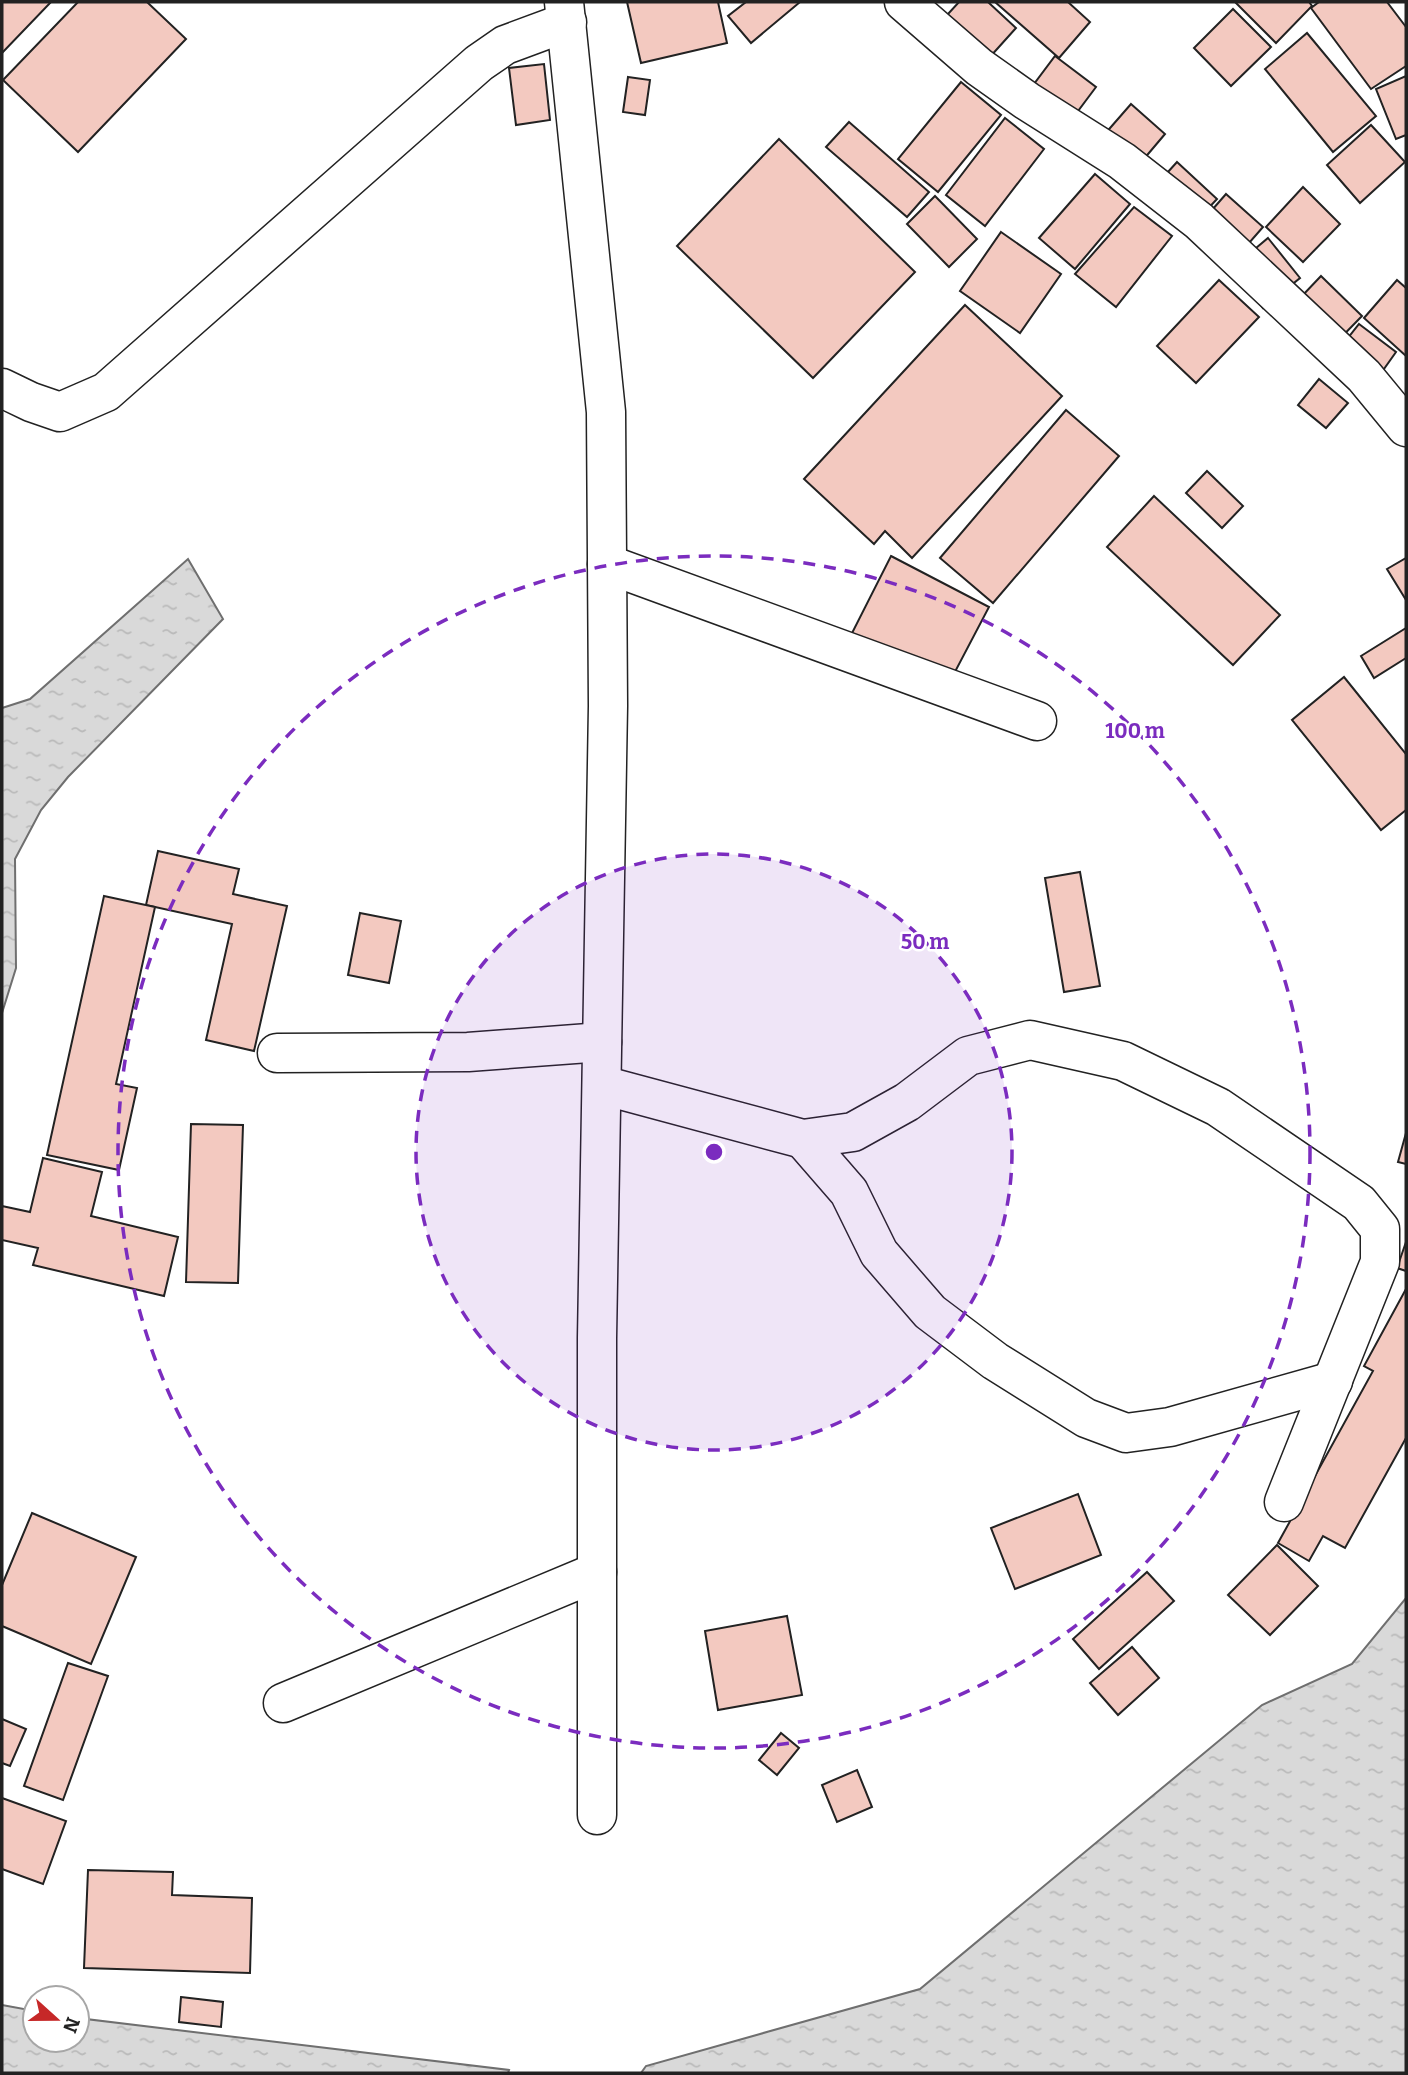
<svg xmlns="http://www.w3.org/2000/svg" width="1408" height="2075" font-family="Bitter,serif">
<style>
.water{fill:url(#water-ripples);stroke:#6f6f6f;stroke-width:2}
.building{fill:#f3c9c0;stroke:#222;stroke-width:2}
.lines{fill:none;stroke-linecap:round;stroke-linejoin:round}
.minor-casing{stroke:#222;stroke-width:41}
.minor{stroke:#fff;stroke-width:38}
.ring{fill:none;stroke:#7b2cbf;stroke-width:3.5;stroke-dasharray:12 9}
.centre{fill:#7b2cbf;stroke:#fff;stroke-width:3.5}
.ring-label{font-size:21px;text-anchor:middle;font-weight:bold;fill:#7b2cbf;stroke:#fff;stroke-width:5;stroke-linejoin:round;paint-order:stroke}
</style>
<defs>
<pattern id="water-ripples" width="26" height="14" patternUnits="userSpaceOnUse" patternTransform="scale(1.75)"><rect width="26" height="14" fill="#d9d9d9"/><path d="M2 4q2-2 4 0t4 0M15 11q2-2 4 0t4 0" fill="none" stroke="#bababa"/></pattern>
</defs>
<rect width="100%" height="100%" fill="#fff"/>
<g class="water">
<path d="M188 559 223 619 68 777 41 810 15 859 16 968 2 1013V708L30 699Z"/>
<path d="M1406 1598V2073H641L646 2066 920 1989 1262 1705 1352 1664Z"/>
<path d="M2 2005 35 2011V2040H77V2018L509 2070 508 2073H2Z"/>
</g>
<g class="building">
<path d="M2 2H51L2 53Z"/>
<path d="M78 2H147L186 39 78 152 3 80Z"/>
<path d="M627 2H718L727 43 641 63Z"/>
<path d="M746 2H800L751 43 728 16Z"/>
<path d="M959 2H988L1016 28 980 68 936 27Z"/>
<path d="M995 2H1068L1090 22 1059 58Z"/>
<path d="M1235 2H1309L1312 6 1276 43Z"/>
<path d="M1319 2H1387L1406 27V66L1371 89 1311 8Z"/>
<path d="M1233 9 1271 47 1231 86 1194 48Z"/>
<path d="M1307 33 1376 116 1333 152 1265 69Z"/>
<path d="M1055 56 1096 87 1066 127 1025 96Z"/>
<path d="M544 64 550 120 516 125 509 68Z"/>
<path d="M1406 76V135L1396 139 1376 89Z"/>
<path d="M628 77 650 80 645 115 623 112Z"/>
<path d="M961 82 1001 115 938 192 898 159Z"/>
<path d="M1131 104 1165 134 1132 173 1097 143Z"/>
<path d="M1005 118 1044 149 985 226 946 195Z"/>
<path d="M849 122 929 192 907 217 826 147Z"/>
<path d="M1371 125 1405 162 1360 203 1327 165Z"/>
<path d="M779 139 915 272 813 378 677 246Z"/>
<path d="M1177 162 1217 199 1188 230 1148 194Z"/>
<path d="M1095 174 1130 204 1075 269 1039 238Z"/>
<path d="M1303 187 1340 224 1303 262 1266 227Z"/>
<path d="M1226 194 1263 227 1228 267 1191 234Z"/>
<path d="M935 196 977 239 949 267 907 224Z"/>
<path d="M1134 207 1172 236 1116 307 1075 274Z"/>
<path d="M1001 232 1061 274 1020 333 960 291Z"/>
<path d="M1268 238 1300 278 1263 308 1231 269Z"/>
<path d="M1321 276 1362 316 1322 357 1282 317Z"/>
<path d="M1219 280 1259 317 1196 383 1157 346Z"/>
<path d="M1397 280 1406 288V356L1364 318Z"/>
<path d="M965 305 1062 396 912 558 885 531 874 544 804 479Z"/>
<path d="M1359 324 1396 352 1369 390 1329 362Z"/>
<path d="M1319 379 1348 403 1326 428 1298 405Z"/>
<path d="M1066 410 1119 456 993 603 940 558Z"/>
<path d="M1207 471 1243 506 1222 528 1186 493Z"/>
<path d="M1154 496 1280 615 1233 665 1107 547Z"/>
<path d="M891 556 989 607 946 689 849 639Z"/>
<path d="M1406 558V600L1387 569Z"/>
<path d="M1406 628V658L1374 678 1361 656Z"/>
<path d="M1344 677 1406 754V810L1381 830 1292 720Z"/>
<path d="M158 851 239 869 233 894 287 906 254 1051 206 1040 232 924 146 905Z"/>
<path d="M1080 872 1100 986 1064 992 1045 878Z"/>
<path d="M104 896 155 907 116 1084 137 1088 119 1170 47 1155Z"/>
<path d="M360 913 401 921 389 983 348 975Z"/>
<path d="M191 1124 243 1125 238 1283 186 1282Z"/>
<path d="M1406 1133V1164L1398 1162Z"/>
<path d="M43 1158 102 1172 91 1216 178 1237 164 1296 33 1265 38 1248 2 1240V1206L30 1212Z"/>
<path d="M1406 1242V1271L1397 1268Z"/>
<path d="M1406 1289V1438L1345 1548 1323 1536 1309 1561 1278 1543 1373 1371 1364 1366Z"/>
<path d="M1078 1494 1101 1555 1015 1589 991 1528Z"/>
<path d="M32 1513 136 1557 91 1664 2 1626V1585Z"/>
<path d="M1277 1545 1318 1586 1270 1635 1228 1595Z"/>
<path d="M1147 1572 1174 1601 1099 1669 1073 1639Z"/>
<path d="M787 1616 802 1695 718 1710 705 1631Z"/>
<path d="M1132 1647 1159 1678 1118 1715 1090 1683Z"/>
<path d="M68 1663 108 1676 63 1800 24 1786Z"/>
<path d="M2 1719 26 1729 10 1766 2 1763Z"/>
<path d="M781 1733 799 1748 777 1775 759 1760Z"/>
<path d="M857 1770 872 1807 837 1822 822 1785Z"/>
<path d="M2 1798 66 1821 43 1884 2 1869Z"/>
<path d="M88 1870 173 1872 172 1895 252 1898 250 1973 84 1968Z"/>
<path d="M181 1997 223 2002 221 2027 179 2022Z"/>
</g>
<g class="lines">
<defs>
<g id="minor">
<path d="M564 2 606 412 608 706 597 1338V1815"/>
<path d="M904 2 979 67 1027 101 1122 161 1199 221 1364 376 1406 427"/>
<path d="M2 388 31 402 60 412 106 392 479 63 505 45 567 22"/>
<path d="M607 564 1037 721"/>
<path d="M277 1053 468 1052 602 1042"/>
<path d="M602 1085 803 1139 853 1132 907 1102 968 1056 1030 1040 1123 1061 1218 1107 1359 1203 1380 1229V1262L1284 1502"/>
<path d="M803 1139 849 1192 879 1253 930 1312 995 1361 1086 1418 1126 1433 1170 1427 1333 1381"/>
<path d="M283 1703 597 1572"/>
</g>
</defs>
<use href="#minor" class="minor-casing"/>
<use href="#minor" class="minor"/>
</g>
<circle cx="714" cy="1152" r="298" fill="#7b2cbf" fill-opacity=".12"/>
<g class="ring">
<circle cx="714" cy="1152" r="298"/>
<circle cx="714" cy="1152" r="596"/>
</g>
<circle cx="714" cy="1152" r="10" class="centre"/>
<g class="ring-label">
<text x="1135" y="738">100 m</text>
<text x="925" y="949">50 m</text>
</g>
<rect width="1408" height="2075" fill="none" stroke="#222222" stroke-width="7"/>
<g transform="translate(56 2019) rotate(111)"><circle r="33" fill="#ffffff" stroke="#a7a7a7" stroke-width="2"/>
<path d="M0-5L12 26L0 18L-12 26Z" fill="#c62828"/>
<text y="-10" font-size="19" font-weight="bold" text-anchor="middle" fill="#222222">N</text>
</g>
</svg>
